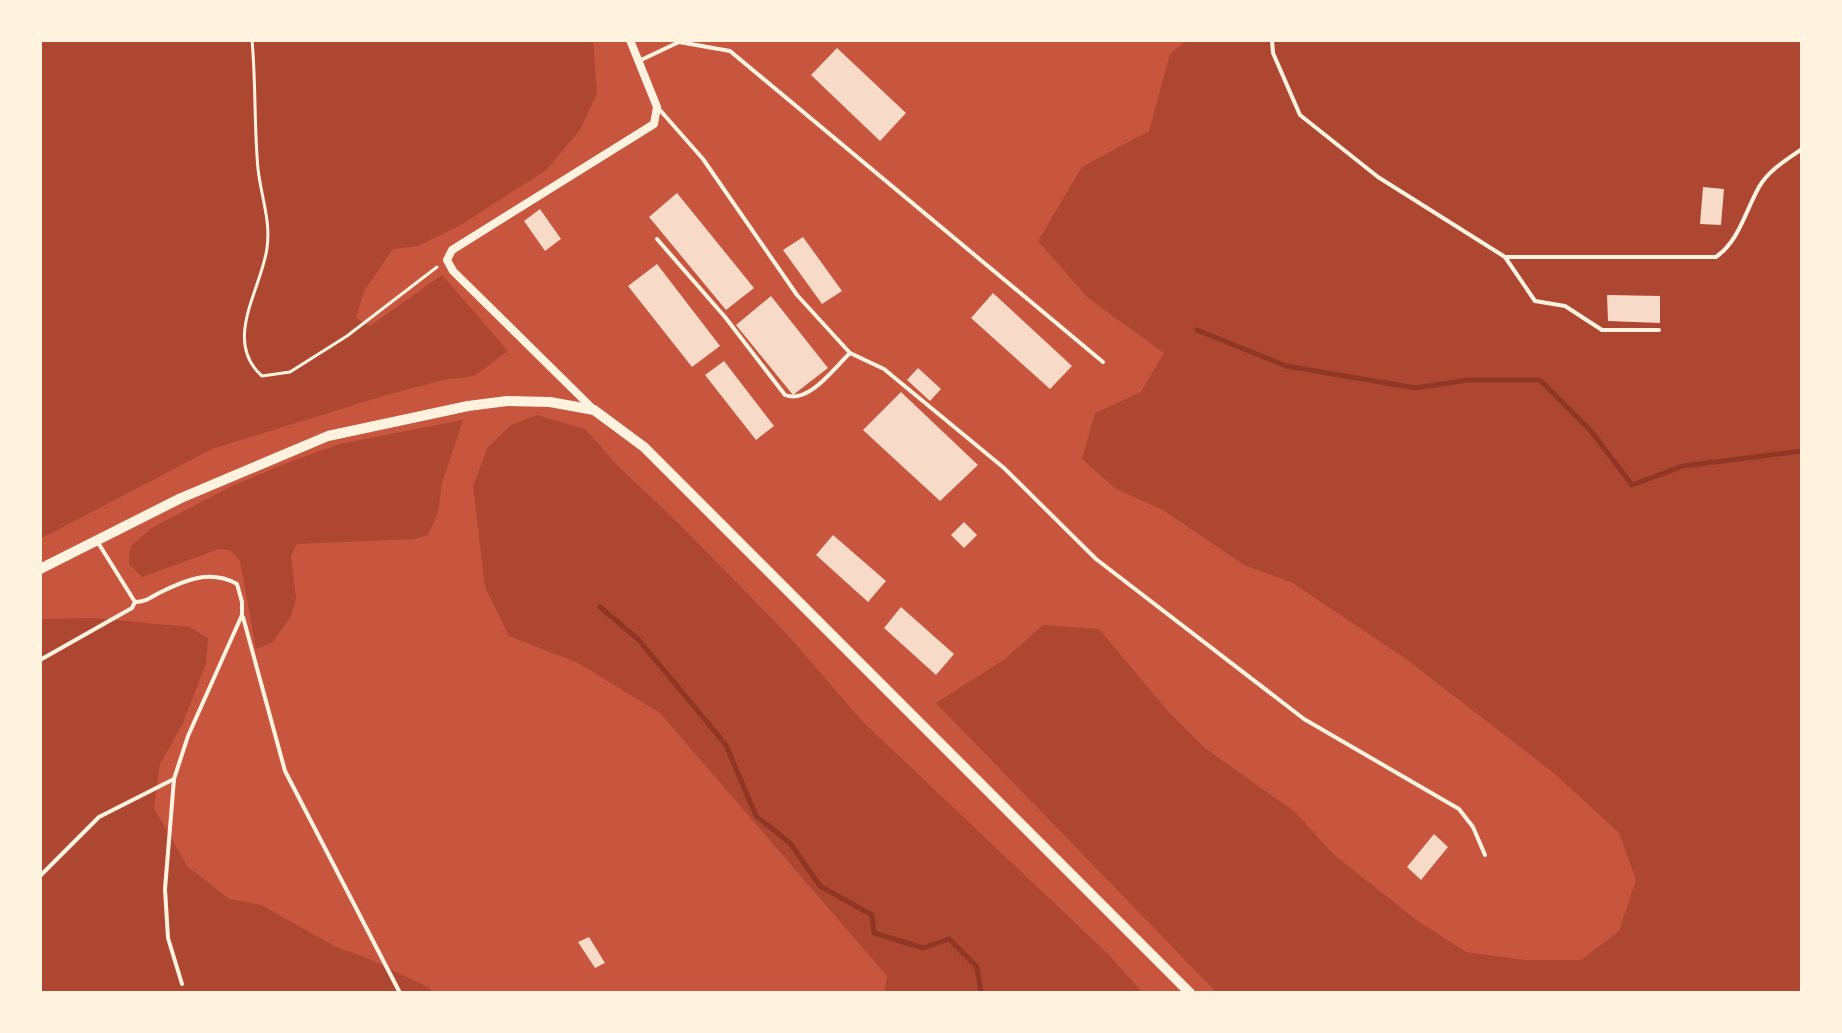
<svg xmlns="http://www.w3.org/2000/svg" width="1842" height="1033" font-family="'Exo 2',sans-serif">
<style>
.green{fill:#ae4732}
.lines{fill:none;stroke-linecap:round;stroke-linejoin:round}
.stream{stroke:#8f3625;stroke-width:5}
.building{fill:#f7dbc8}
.path{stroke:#fff3e0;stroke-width:3}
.service{stroke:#fff3e0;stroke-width:4}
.minor{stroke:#fff3e0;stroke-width:8}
.tertiary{stroke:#fff3e0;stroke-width:10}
</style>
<rect width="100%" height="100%" fill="#c8553d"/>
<g class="green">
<path d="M40 40H593L597 93 580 130 546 170 461 225 418 246 393 249 364 291 356 318 370 326 442 275 508 351 474 376 443 380 383 396 212 449 40 539Z"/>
<path d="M1187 40H1802V993H1217L936 703 1005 659 1043 625 1099 629 1167 710 1205 748 1295 812 1333 854 1419 922 1466 952 1525 960H1581L1619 931 1636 880 1619 833 1555 774 1406 659 1291 582 1244 565 1163 510 1116 489 1082 459 1095 413 1141 392 1164 353 1088 298 1038 241 1082 167 1149 131 1170 54Z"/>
<path d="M537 415 585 429 618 466 675 520 786 633 862 721 1108 954 1143 993H884L887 976 660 713 578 663 509 636 485 587 473 486 488 447 511 425Z"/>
<path d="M463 420 442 483 438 513 428 535 415 539 297 544 291 556 296 598 291 616 272 643 256 649 240 561 230 550 219 549 142 577 129 564 130 547 150 529 234 485 292 461 340 444Z"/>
<path d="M94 618 190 627 208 638 206 664 182 725 160 764 154 808 187 866 229 899 261 905 336 947 367 958 428 987 434 993H40V619Z"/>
</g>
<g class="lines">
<g class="stream">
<path d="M1197 330 1286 366 1416 388 1467 380H1540L1591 431 1632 485 1683 466 1802 451"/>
<path d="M600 607 638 639 726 745 756 816 790 843 820 886 872 915 874 933 923 948 949 939 977 967 981 993"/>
</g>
</g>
<g class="building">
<path d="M837 48 906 113 880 141 811 75Z"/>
<path d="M1703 187 1724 189 1721 225 1700 224Z"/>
<path d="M677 193 754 288 726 310 649 217Z"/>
<path d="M540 209 561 239 545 251 524 221Z"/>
<path d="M803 237 842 291 822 304 783 250Z"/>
<path d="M657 264 720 346 692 367 628 286Z"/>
<path d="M993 293 1072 366 1050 389 971 318Z"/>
<path d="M1607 295 1660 296V323L1608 321Z"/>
<path d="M771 296 828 368 793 395 736 325Z"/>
<path d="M724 361 774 426 756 440 705 375Z"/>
<path d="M918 368 941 389 930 401 907 380Z"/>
<path d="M901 392 978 465 940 501 863 430Z"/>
<path d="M964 522 977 535 964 548 951 535Z"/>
<path d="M833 535 886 581 868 602 816 555Z"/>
<path d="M901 607 954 654 936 675 884 628Z"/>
<path d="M1434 834 1448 847 1421 880 1407 867Z"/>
<path d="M589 937 605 963 595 968 578 942Z"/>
</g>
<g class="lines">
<path class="path" d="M252 40C256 83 254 126 258 169 261 196 271 221 267 248 262 288 222 341 262 376L290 372 347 336 437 267"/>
<g class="service">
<path d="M1272 40 1273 53 1300 115 1378 177 1505 257H1716C1739 241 1745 212 1759 187 1769 170 1786 160 1802 149"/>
<path d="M641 60 679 42 730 51 1103 362"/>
<path d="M659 109 703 159 797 295 850 353 884 369 1004 468 1096 559 1304 719 1459 809 1473 827 1485 855"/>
<path d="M657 239 725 317 785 395C809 404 833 369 850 353"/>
<path d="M1505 257 1535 301 1565 306 1602 330H1659"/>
<path d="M135 602C145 602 150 598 159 593 185 580 210 569 237 584L242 602V615L188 736 174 779 165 889 168 938 182 984"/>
<path d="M243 617 285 771 400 993"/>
<path d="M40 660 132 608 135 602 97 541"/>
<path d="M40 876 99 817 174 779"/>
</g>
<path class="minor" d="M594 410 453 271 447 260 452 250 654 124 657 107 630 40"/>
<path class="tertiary" d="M40 569 181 498 328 436 468 406 507 401 550 402 594 410 644 447 1190 993"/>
</g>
<rect width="1842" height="1033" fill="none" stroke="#fff3e0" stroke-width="84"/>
</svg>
